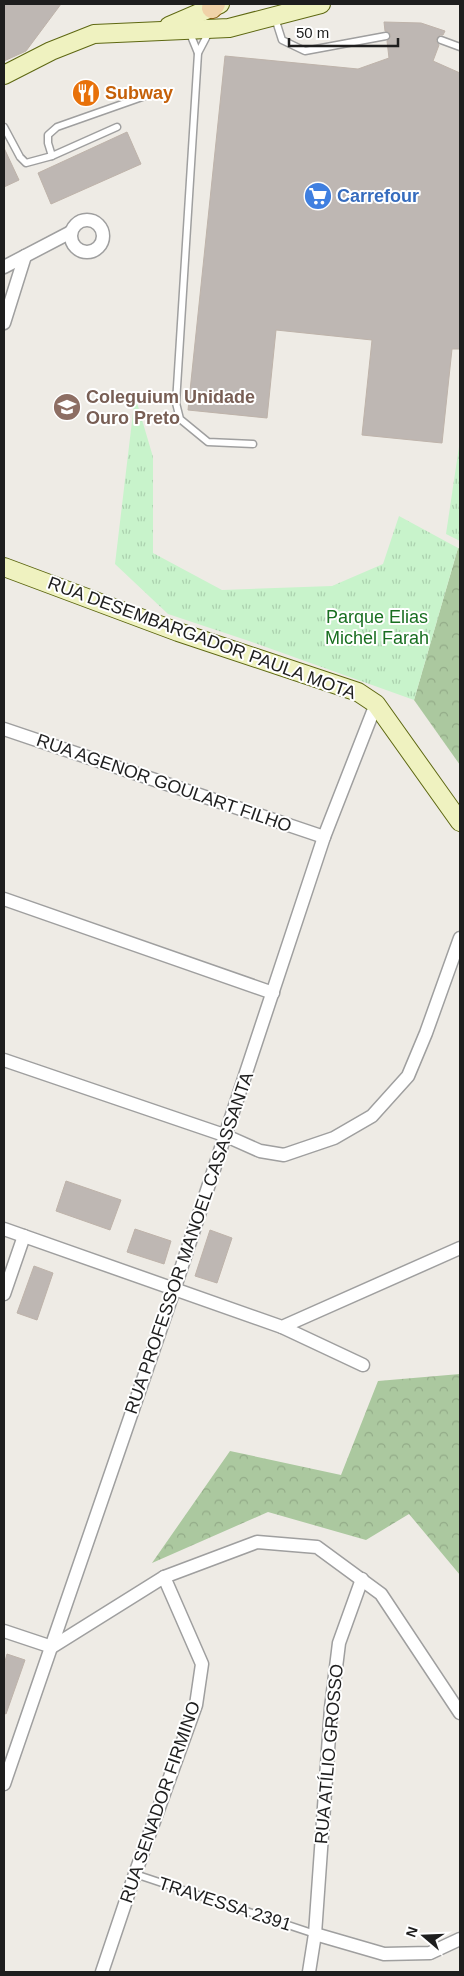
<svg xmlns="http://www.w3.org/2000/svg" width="464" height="1976" font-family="Arial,sans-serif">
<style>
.forest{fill:url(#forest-crowns)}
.park{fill:url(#park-tufts)}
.building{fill:#beb7b3;stroke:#beb3aa}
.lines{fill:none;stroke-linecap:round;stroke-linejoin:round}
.lane-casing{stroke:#9f9f9f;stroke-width:9}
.street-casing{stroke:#9f9f9f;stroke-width:15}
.secondary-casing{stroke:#5e6812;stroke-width:20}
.primary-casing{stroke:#866012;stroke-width:22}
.lane{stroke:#fff;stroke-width:6}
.street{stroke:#fff;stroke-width:12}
.secondary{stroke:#eff2c0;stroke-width:18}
.primary{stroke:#f0d2a8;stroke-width:20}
.labels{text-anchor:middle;stroke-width:4;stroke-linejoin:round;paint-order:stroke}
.food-label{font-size:18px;font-weight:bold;fill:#c56008;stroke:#fff;text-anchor:start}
.shop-label{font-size:18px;font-weight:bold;fill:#366cbe;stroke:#fff;text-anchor:start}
.education-label{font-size:18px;font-weight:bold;fill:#785e54;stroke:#fff;text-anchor:start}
.park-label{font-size:18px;fill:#196f21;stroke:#fff}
.street-label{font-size:18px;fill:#1e1e1e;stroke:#fff}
</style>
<defs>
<pattern id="forest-crowns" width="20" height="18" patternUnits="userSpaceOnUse" patternTransform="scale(1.25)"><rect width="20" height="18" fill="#abc89f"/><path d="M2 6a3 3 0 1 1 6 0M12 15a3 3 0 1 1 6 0" fill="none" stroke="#93ab88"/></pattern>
<pattern id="park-tufts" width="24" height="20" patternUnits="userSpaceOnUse" patternTransform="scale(1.25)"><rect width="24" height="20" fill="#c8f3cb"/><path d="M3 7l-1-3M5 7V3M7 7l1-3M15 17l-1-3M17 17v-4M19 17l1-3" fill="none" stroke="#abd0ae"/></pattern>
</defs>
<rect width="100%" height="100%" fill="#eeebe5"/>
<g class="forest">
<path d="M458 548 460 549V765L414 700Z"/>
<path d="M460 1374V1575L409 1514 366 1540 268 1512 152 1563 230 1451 341 1475 378 1381Z"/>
</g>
<g class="park">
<path d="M135 396 153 457V553L222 590 332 586 383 564 399 516 458 548 414 700 246 640 168 614 115 564Z"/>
<path d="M460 440V541L446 534Z"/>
</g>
<g class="building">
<path d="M4 4H61L26 51 4 61Z"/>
<path d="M384 22 421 23 445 31 443 35H440L437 38 436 41 439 45 433 61 460 73V349H452L442 443 362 435 372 340 276 330 267 418 188 410 225 56 358 69 389 58 387 41 391 36 389 32 385 31Z"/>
<path d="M127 132 141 164 51 204 38 173Z"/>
<path d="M4 148 19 180 4 187Z"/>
<path d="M66 1181 121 1200 110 1230 56 1211Z"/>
<path d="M135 1229 171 1241 164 1264 127 1252Z"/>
<path d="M210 1230 232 1238 217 1283 195 1276Z"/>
<path d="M34 1266 53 1273 37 1320 17 1313Z"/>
<path d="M7 1654 25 1660 6 1714 4 1713V1665Z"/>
</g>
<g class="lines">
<defs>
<g id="lane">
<path d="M275 18 282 40 305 51 386 36"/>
<path d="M189 31 198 53"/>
<path d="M209 32 198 53 176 403 180 419 208 442 253 444"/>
<path d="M441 40 460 47"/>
<path d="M4 127 20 157 26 163 52 156 117 127"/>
<path d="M52 156 48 143V135L57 127 145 96"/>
<path d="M135 1874 315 1934"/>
</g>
<g id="street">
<circle cx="87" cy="236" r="16"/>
<path d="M4 267 71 232"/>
<path d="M4 323 25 256"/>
<path d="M4 729 324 837"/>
<path d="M4 899 273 993"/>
<path d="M4 1060 224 1135 260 1151 284 1155 334 1138 372 1116 408 1076 426 1033 460 938"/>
<path d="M4 1229 282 1327 460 1248"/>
<path d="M4 1294 24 1236"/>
<path d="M282 1327 363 1365"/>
<path d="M4 1631 52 1647 164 1577 257 1542 317 1547 381 1594 460 1713"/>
<path d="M4 1784 174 1290 324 837 376 704"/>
<path d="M315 1934 384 1954 430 1953 460 1939"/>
<path d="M102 1972 135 1874 196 1705 202 1664 164 1577"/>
<path d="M309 1972 315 1934 331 1708 339 1643 362 1579"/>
</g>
<g id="secondary">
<path d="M169 26 220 4"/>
<path d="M4 75 51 51 94 34 229 28 321 4"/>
<path d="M4 567 178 632 358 692 376 704 460 822"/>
</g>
<path id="primary" d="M212 8 215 4"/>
</defs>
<use href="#lane" class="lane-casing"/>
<use href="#street" class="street-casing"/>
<use href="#secondary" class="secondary-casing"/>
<use href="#primary" class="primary-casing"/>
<use href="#lane" class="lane"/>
<use href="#street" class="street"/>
<use href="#secondary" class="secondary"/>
<use href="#primary" class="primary"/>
</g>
<defs>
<symbol id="restaurant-disc" viewBox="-11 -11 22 22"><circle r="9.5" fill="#e8710a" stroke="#fff"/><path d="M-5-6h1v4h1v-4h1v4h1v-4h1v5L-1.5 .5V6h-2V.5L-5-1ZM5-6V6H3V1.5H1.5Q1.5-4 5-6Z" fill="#fff"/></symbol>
<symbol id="supermarket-disc" viewBox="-11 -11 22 22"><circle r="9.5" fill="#3f7fe0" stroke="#fff"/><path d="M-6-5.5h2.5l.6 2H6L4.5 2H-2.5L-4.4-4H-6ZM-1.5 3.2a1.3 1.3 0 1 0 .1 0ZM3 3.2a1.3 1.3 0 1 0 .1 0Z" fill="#fff"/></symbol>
<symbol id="school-disc" viewBox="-11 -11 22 22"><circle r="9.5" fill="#8d6e63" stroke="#fff"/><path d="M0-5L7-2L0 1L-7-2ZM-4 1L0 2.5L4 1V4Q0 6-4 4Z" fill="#fff"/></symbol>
</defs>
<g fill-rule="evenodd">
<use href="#restaurant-disc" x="70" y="77" width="32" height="32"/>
<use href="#supermarket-disc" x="302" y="180" width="32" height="32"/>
<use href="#school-disc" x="51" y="391" width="32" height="32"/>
</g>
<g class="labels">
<g class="food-label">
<text x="105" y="99">Subway</text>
</g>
<g class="shop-label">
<text x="337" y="202">Carrefour</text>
</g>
<g class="education-label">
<text x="86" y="403">Coleguium Unidade<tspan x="86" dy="21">Ouro Preto</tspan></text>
</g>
<g class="park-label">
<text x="377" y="623">Parque Elias<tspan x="377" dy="21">Michel Farah</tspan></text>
</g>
<g class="street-label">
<text transform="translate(202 638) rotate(20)" y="6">RUA DESEMBARGADOR PAULA MOTA</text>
<text transform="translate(164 783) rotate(19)" y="6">RUA AGENOR GOULART FILHO</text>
<text transform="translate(189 1243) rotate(-71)" y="6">RUA PROFESSOR MANOEL CASASSANTA</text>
<text transform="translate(329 1754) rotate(-85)" y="6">RUA ATÍLIO GROSSO</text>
<text transform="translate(160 1802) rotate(-71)" y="6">RUA SENADOR FIRMINO</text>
<text transform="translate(225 1904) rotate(18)" y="6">TRAVESSA 2391</text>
</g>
</g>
<rect width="464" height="1976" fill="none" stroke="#1e1e1e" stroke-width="10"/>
<g transform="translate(424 1936) rotate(289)" stroke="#ffffff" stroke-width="4" paint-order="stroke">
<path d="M0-4L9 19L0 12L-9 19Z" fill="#1e1e1e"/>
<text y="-8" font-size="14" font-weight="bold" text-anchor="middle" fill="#1e1e1e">N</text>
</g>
<path d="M289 38v8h109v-8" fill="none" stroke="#1e1e1e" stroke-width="2.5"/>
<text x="296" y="38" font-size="15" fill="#1e1e1e" stroke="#ffffff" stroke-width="4" paint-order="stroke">50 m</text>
</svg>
